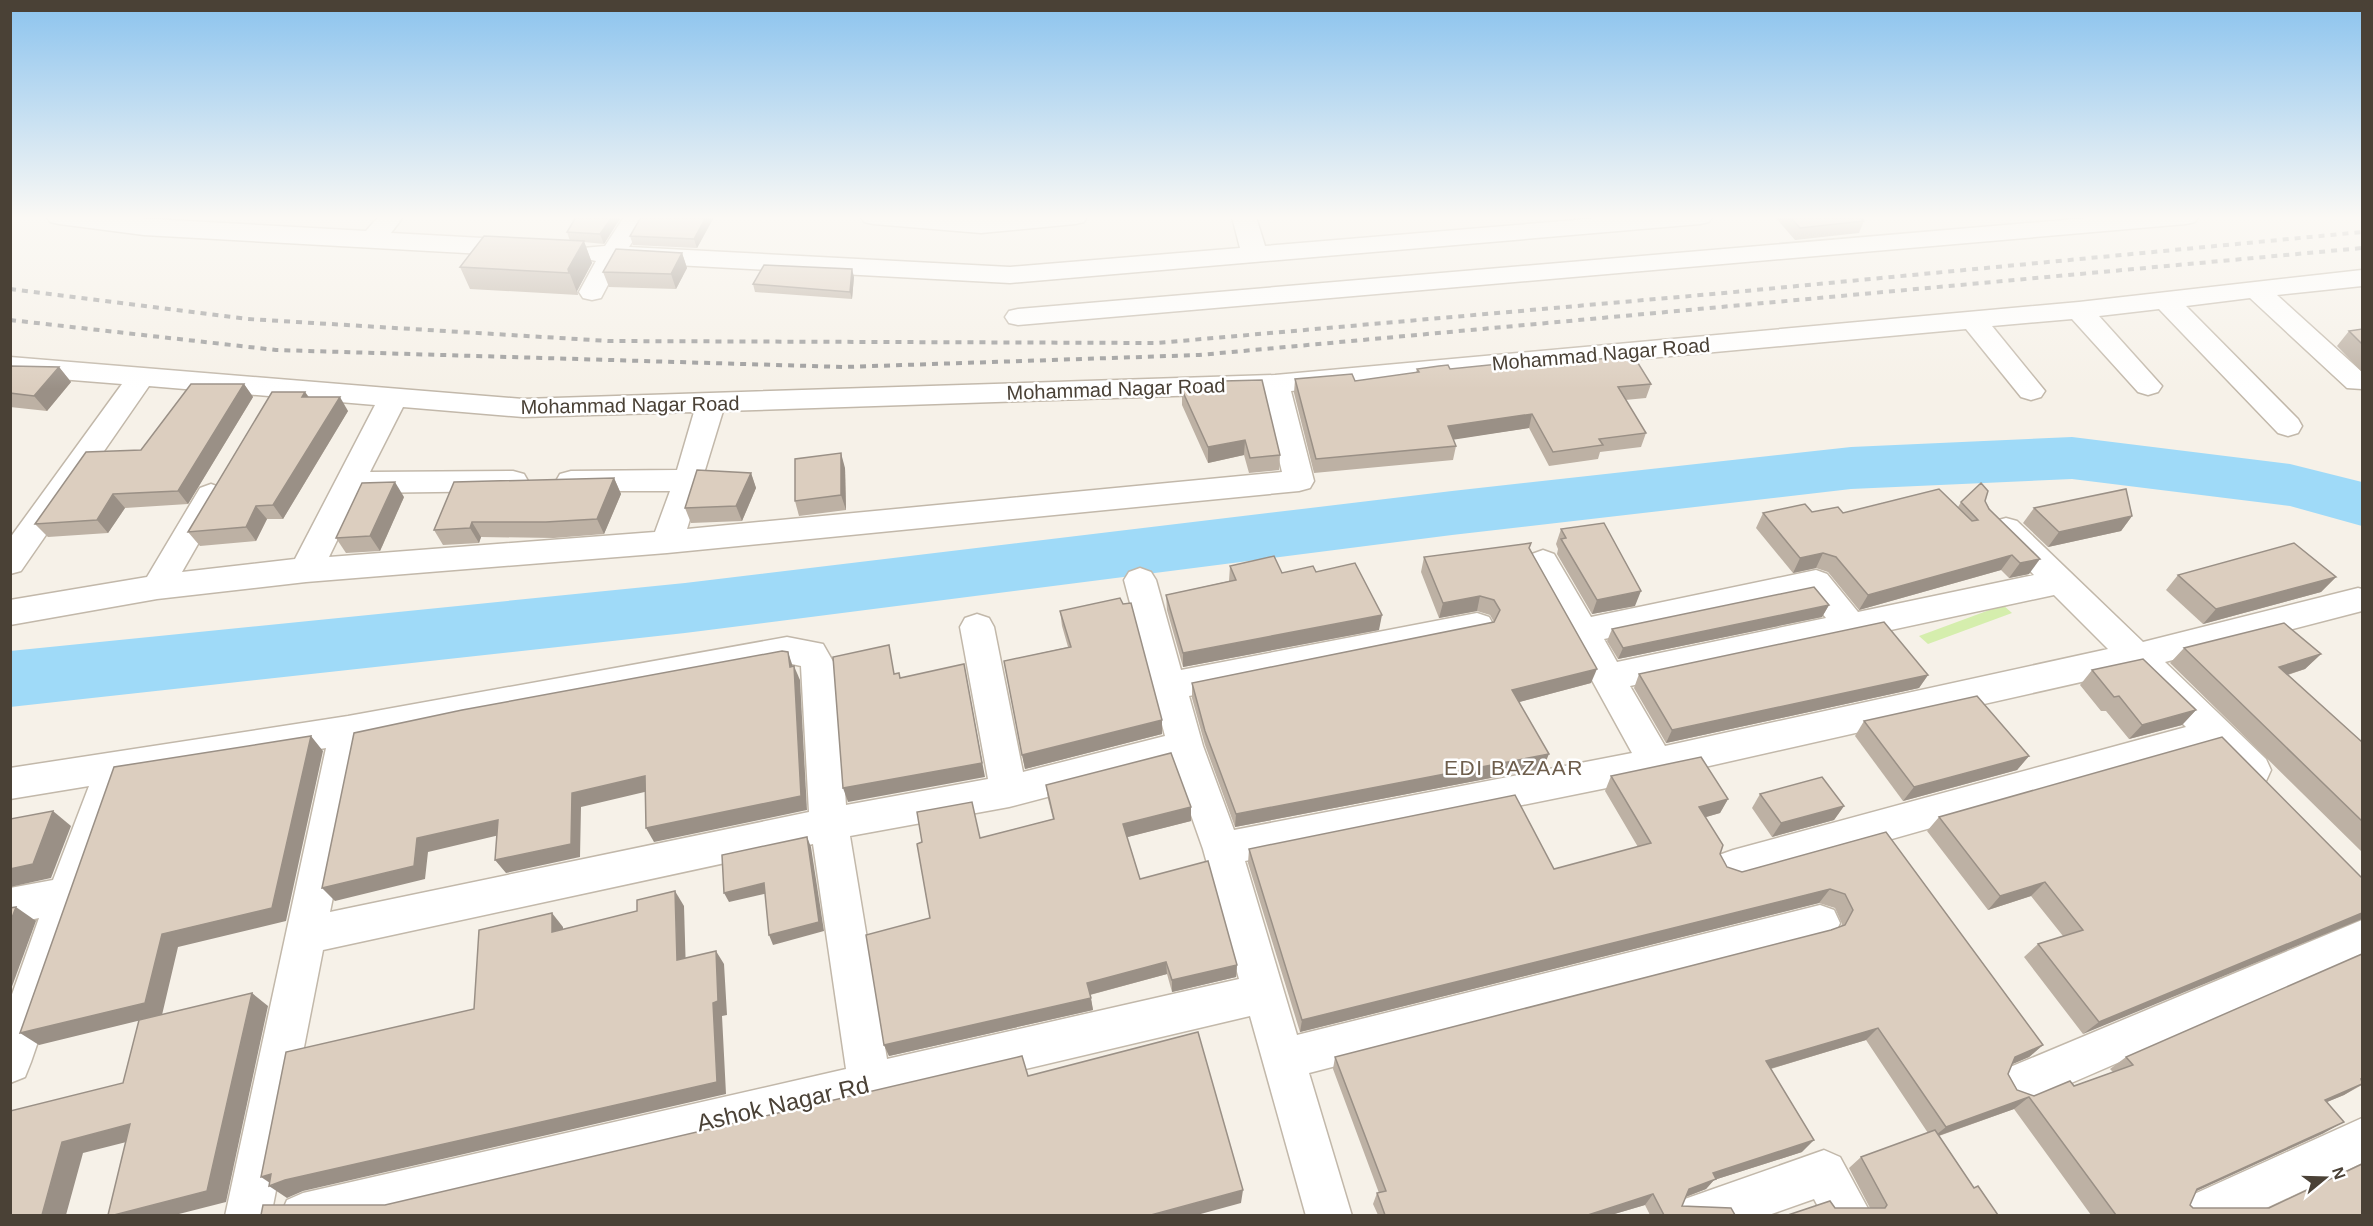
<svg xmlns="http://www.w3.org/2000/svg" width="2373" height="1226" font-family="Helvetica,sans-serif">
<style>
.green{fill:#d5eead}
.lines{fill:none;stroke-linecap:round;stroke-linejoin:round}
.river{fill:#9fdaf8;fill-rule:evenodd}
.minor-casing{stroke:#c2b8aa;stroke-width:3}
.minor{fill:#fff;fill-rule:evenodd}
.rail{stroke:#989898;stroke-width:4;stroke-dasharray:6 6;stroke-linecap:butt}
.wall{fill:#bdb1a4}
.shaded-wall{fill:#9a9086}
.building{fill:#dccebf;stroke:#9a9086;stroke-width:1.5}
.labels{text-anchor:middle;stroke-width:5;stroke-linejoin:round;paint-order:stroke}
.street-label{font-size:20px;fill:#4a4136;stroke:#fff}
.neighbourhood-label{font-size:21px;letter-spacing:1.5px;fill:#6e5e4c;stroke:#fff}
.near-street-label{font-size:24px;fill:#4a4136;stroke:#fff}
</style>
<rect width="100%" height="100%" fill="#f6f1e8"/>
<path class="green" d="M2003 605 2012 613 1928 644 1919 636Z"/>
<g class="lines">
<path class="river" d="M2072 437 2290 464 2362 482V526L2290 506 2072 479 1851 489 1452 535 685 633 10 707V651L685 583 1452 491 1851 447Z"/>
<defs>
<g id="minor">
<path d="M47 217H116L366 231 378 217H403L391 233 520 240 529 243 533 248 529 253 520 256 144 235 59 224 50 222Z"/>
<path d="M624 217H648L629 247 1010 267 1240 248 1232 217H1256L1265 246 1612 217H1712L1709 222 1700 224 1010 283 620 262 601 298 592 300 583 298 579 292 596 261 583 258 579 253 583 248 605 246Z"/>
<path d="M861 217H1087L1084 222 1075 224 981 233 873 224 864 222Z"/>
<path d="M2100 217H2198L2195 222 2186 224 1018 325 1009 323 1005 317 1009 311 1018 309Z"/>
<path d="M2362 270V286L2277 295 2362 372V389L2347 388 2250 298 2186 306 2298 419 2302 426 2298 433 2288 436 2278 433 2159 309 2099 316 2162 386 2158 392 2148 395 2138 392 2072 319 1992 326 2045 391 2041 397 2031 400 2021 397 1966 329 1291 391 1314 481 1310 488 1299 491 667 553 306 582 157 599 10 625V600L147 577 200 488 211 484 222 488 226 495 182 572 295 559 375 405 149 386 21 571 10 574V538L122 384 10 375V357L523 399 1275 375 2079 302ZM1263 393 1282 472 687 529 723 411ZM403 407 523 417 694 412 677 470 571 471 560 474 556 481 560 488 571 491H670L655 532 329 557 360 493 513 491 524 488 528 481 524 474 513 471 370 472Z"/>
<path d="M2006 518 2017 521 2143 642 2358 588 2362 589V611L2165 662 2266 759 2271 770 2266 781C2239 790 2226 767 2209 749L1733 884 1719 879 1714 867 1719 855 1733 850 2186 727 2130 671 1656 778 1245 861 1297 1035 1820 905 1834 910 1840 923 1834 936 1820 941 1309 1073 1352 1216H1306L1250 1016 403 1216H280L287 1200 303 1193 846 1069 813 844 323 950 271 1216H225L326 748 128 779 31 1062 25 1077 10 1083V1000L39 918 10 924V888L53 880 89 786 10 799V768L348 716 787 637 823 644 835 665 846 805 988 779 960 627 965 618 977 614 989 618 994 627 1023 772 1165 736 1124 580 1129 572 1140 568 1151 572 1156 580 1181 670 1477 613 1489 617 1494 626 1489 635 1477 639 1189 696 1203 746 1234 830 1632 753 1527 562 1532 554 1543 550 1554 554 1591 617 1816 570 1827 574 1858 612 2034 575 1990 529 1995 521ZM2054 595 2108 649 1665 746 1630 686ZM1808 596 1826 618 1617 662 1604 639ZM787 663 801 666 809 812 330 912 364 742ZM1173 764 1203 849 1239 979 887 1059 850 836 1009 807Z"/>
<path d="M2362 920V957L2018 1106 2003 1100 1996 1085 2003 1070Z"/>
<path d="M2362 1118V1163L2249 1216H2174L2181 1200Z"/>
<path d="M1824 1150 1840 1157 1872 1216H1823L1814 1199 1766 1216H1675L1682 1200Z"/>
</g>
</defs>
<use href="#minor" class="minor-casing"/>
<use href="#minor" class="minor"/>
<g class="rail">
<path d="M10 289 248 319 609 341 1157 343 1724 293 2362 232"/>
<path d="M10 320 276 350 844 367 1199 355 2362 248"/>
</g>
</g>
<g class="wall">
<path d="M576 217H621L604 244 584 242 592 263 577 291 578 295 470 289 460 267 570 241 567 232Z"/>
<path d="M714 217 697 248 633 245 630 236Z"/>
<path d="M1775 217H1861L1864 221 1859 233 1795 240Z"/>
<path d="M682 253 687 268 676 289 609 287 603 272Z"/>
<path d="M854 277 852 299 755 292 753 284Z"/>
<path d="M2362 329V372L2337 346 2349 331Z"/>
<path d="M1591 360 1651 384 1646 398 1625 400 1646 433 1641 447 1600 452 1598 459 1549 466 1529 428 1453 439 1456 446 1453 460 1314 473 1294 393 1295 379 1355 381 1416 373 1417 369H1450Z"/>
<path d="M10 366 59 367 71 382 47 411 10 407Z"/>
<path d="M244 384 253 397 188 504 125 508 108 533 48 537 35 524 141 450Z"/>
<path d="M1182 390 1280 455 1279 470 1249 473 1244 455 1208 463 1182 405Z"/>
<path d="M305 392 309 397 348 411 283 519H267L256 541 200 546 188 532Z"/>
<path d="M845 468 846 510 799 516 795 501Z"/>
<path d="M751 473 756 488 742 521 691 523 685 508Z"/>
<path d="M614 478 621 494 604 534 554 538 481 537 479 543 443 545 434 530Z"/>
<path d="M404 497 380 551 346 553 336 538Z"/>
<path d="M1985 501 2029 574 2009 578 2001 570 1859 610 1828 572 1816 568 1793 573 1756 528 1763 513 1812 512 1843 513 1958 507 1961 502Z"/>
<path d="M2034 508 2132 516 2121 531 2048 547 2023 523Z"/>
<path d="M1561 529 1635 606 1592 614 1557 554 1558 549 1556 544Z"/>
<path d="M1530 548 1591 683 1519 702 1543 768 1235 827 1205 745 1192 698V683L1494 622 1490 615 1477 611 1439 618 1421 572 1424 557Z"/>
<path d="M1230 566 1282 573 1316 572 1379 630 1183 667 1167 610 1166 595 1229 581Z"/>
<path d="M2178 575 2336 577 2321 592 2203 624 2166 590Z"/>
<path d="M1123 604 1162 734 1025 769 1004 661 1068 647 1062 626 1060 611Z"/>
<path d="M1829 605 1822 617 1618 659 1607 641 1612 629Z"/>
<path d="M2184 648 2321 654 2305 669 2288 675 2362 742V852L2170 663Z"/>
<path d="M2092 670 2196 710 2182 725 2129 739 2106 711H2101L2080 685Z"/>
<path d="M1639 674 1928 675 1919 688 1666 743 1634 688Z"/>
<path d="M1864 721 2029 756 2017 770 1903 801 1855 736Z"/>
<path d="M1611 776 1728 799 1720 813 1706 817 1720 854 1727 867 1742 872 1886 832 2043 1045 2029 1057 2012 1064 2008 1074 2017 1090 2034 1096 2074 1086 2113 1072 2110 1069 2126 1057 2362 1085 2344 1095 2327 1102 2324 1133 2196 1191 2190 1205 2193 1208 2362 1215H2091L2014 1109 1939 1136 1974 1188 1998 1215 1835 1208H1870L1849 1168 1861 1157 1928 1133 1866 1040 1771 1069 1802 1152 1714 1180 1706 1189 1686 1197 1682 1206 1735 1215H1650L1645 1205 1611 1215H1378L1373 1204 1377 1193H1379L1333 1069 1335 1057 1831 930 1841 926 1842 924 1835 908 1819 903 1300 1032 1248 863 1249 849 1554 869 1638 847 1605 791Z"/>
<path d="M1046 785 1191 807V821L1127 837 1140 879 1237 965 1236 977 1172 992 1167 974 1090 995 1093 1010 889 1056 884 1045 930 918 922 842 980 838 1053 819 1048 799Z"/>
<path d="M1760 794 1844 806 1834 820 1772 837 1752 808Z"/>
<path d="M1939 817 2362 878 2083 1034 2024 957 2038 944 2063 936 2031 896 1988 910 1927 831Z"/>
</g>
<g class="shaded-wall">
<path d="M612 217H621L604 244 600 234Z"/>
<path d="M706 217H714L697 248 694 239Z"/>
<path d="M584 241 592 263 577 291 578 295 568 269Z"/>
<path d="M682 253 687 268 676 289 671 274Z"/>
<path d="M852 269 854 277 852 299 850 292Z"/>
<path d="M59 367 71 382 47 411 34 396Z"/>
<path d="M244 384 253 397 188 504 178 491Z"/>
<path d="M305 392 314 406 302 397Z"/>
<path d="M340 397 348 411 283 519 273 505Z"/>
<path d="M1532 414 1529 428 1445 441 1448 426Z"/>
<path d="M1245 440 1244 455 1208 463V447Z"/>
<path d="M841 453 845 468 846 510 841 495Z"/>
<path d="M751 473 756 488 742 521 736 506Z"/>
<path d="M614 478 621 494 604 534 597 519Z"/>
<path d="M395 482 404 497 380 551 370 536Z"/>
<path d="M113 494 125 508 108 533 97 520Z"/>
<path d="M256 506 267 519 256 541 246 527Z"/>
<path d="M2132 516 2121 531 2048 547 2059 532Z"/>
<path d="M472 522 481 537 479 543 470 528Z"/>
<path d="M1823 553 1816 568 1793 573 1800 558Z"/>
<path d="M2012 555 2001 570 1859 610 1868 595Z"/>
<path d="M2040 559 2029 574 2009 578 2020 563Z"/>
<path d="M2336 577 2321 592 2203 624 2216 609Z"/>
<path d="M1641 591 1635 606 1592 614 1597 600Z"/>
<path d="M1480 596 1477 611 1439 618 1443 603Z"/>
<path d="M1829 605 1822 617 1618 659 1623 648Z"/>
<path d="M1382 615 1379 630 1183 667V653Z"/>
<path d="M788 652 793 667H790Z"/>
<path d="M2321 654 2305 669 2264 682 2279 667Z"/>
<path d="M964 664 985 777 848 802 843 788Z"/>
<path d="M794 666 800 680 807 810 654 842 646 828Z"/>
<path d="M1597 669 1591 683 1508 705 1512 690Z"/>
<path d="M1928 675 1919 688 1666 743 1672 730Z"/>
<path d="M2196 710 2182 725 2129 739 2142 725Z"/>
<path d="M1162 720V734L1025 769 1022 755Z"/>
<path d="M311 736 323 751 286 921 178 947 162 1015 39 1045 20 1033 162 934Z"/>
<path d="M1549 754 1543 768 1235 827 1236 814Z"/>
<path d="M2029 756 2017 770 1903 801 1914 787Z"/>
<path d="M645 776 653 790 581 807 580 857 506 873 495 860 572 793Z"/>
<path d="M1728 799 1720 813 1692 821 1699 807Z"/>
<path d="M1844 806 1834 820 1772 837 1781 823Z"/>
<path d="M1191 807V821L1124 838 1123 824Z"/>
<path d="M53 811 71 826 51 878 10 887V869Z"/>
<path d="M498 820 508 833 428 852 425 879 335 901 322 888 417 838Z"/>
<path d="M807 837 811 847 824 931 773 945 769 935Z"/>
<path d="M2045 882 2031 896 1988 910 2000 896Z"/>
<path d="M764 883 768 893 729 902 724 893Z"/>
<path d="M1830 889 1819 903 1300 1032 1302 1020Z"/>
<path d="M675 891 684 906 686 974 677 960Z"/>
<path d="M16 907 36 921 10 992V923Z"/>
<path d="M552 913 563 927V946L552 932Z"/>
<path d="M2362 913V919L2083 1034 2099 1022Z"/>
<path d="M716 951 724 964 727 1015 722 1016 726 1094 303 1191 287 1198 269 1186 273 1185 261 1177 271 1174 713 1003Z"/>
<path d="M1166 962 1167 974 1089 995 1087 983Z"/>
<path d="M1237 965 1236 977 1172 992V980Z"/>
<path d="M252 993 268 1006 226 1202 175 1215H114Z"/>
<path d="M1091 998 1093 1010 889 1056 884 1045Z"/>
<path d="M1878 1028 1866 1040 1756 1073 1766 1061Z"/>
<path d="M2043 1045 2029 1057 2001 1069 2015 1057Z"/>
<path d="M2362 1084 2344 1095 2305 1111 2325 1100Z"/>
<path d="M2029 1097 2014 1109 1932 1138 1946 1127Z"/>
<path d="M2344 1122 2324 1133 2179 1199 2197 1189Z"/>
<path d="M130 1124 150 1136 83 1153 66 1215H42L62 1142Z"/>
<path d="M1814 1140 1802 1152 1714 1180 1706 1189 1680 1199 1689 1189 1713 1173Z"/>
<path d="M1243 1190 1241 1203 1197 1215H1151Z"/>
<path d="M1653 1194 1645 1205 1611 1215H1588Z"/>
</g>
<g class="building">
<path d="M576 217H612L600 234 567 232Z"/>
<path d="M641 217H706L694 239 630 236Z"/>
<path d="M1790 217H1861L1864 221 1800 228Z"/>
<path d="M484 236 584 241 568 269 569 273 460 267Z"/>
<path d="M616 249 682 253 671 274 603 272Z"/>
<path d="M764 265 852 269 850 292 753 284Z"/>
<path d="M2362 329V344L2349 331Z"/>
<path d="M1587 355 1591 360 1633 355 1651 384 1618 387 1646 433 1599 439 1603 445 1553 452 1532 414 1448 426 1456 446 1316 459 1295 379 1352 374 1355 381 1419 372 1417 369 1439 366 1448 365 1450 369Z"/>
<path d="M10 366 59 367 34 396 10 393Z"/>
<path d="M1262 380 1280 455 1250 458 1245 440 1208 447 1182 390 1223 381Z"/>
<path d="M191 384H244L178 491 113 494 97 520 35 524 86 452 141 450Z"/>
<path d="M272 392H305L302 397H340L273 505 256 506 246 527 188 532Z"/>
<path d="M841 453V495L795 501V459Z"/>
<path d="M697 470 751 473 736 506 685 508Z"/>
<path d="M614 478 597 519 546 522H472L470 528 434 530 454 482Z"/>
<path d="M395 482 370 536 336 538 362 483Z"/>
<path d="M1981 483 1988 491 1985 501 1989 509 2040 559 2020 563 2012 555 1868 595 1836 557 1823 553 1800 558 1763 513 1805 504 1812 512 1838 507 1843 513 1939 489 1972 521 1978 520 1961 502Z"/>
<path d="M2126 489 2132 516 2059 532 2034 508Z"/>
<path d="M1604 523 1641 591 1597 600 1561 539 1566 538 1561 529Z"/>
<path d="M1531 543 1529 548 1597 669 1512 690 1549 754 1236 814 1205 731 1192 683 1494 622 1500 610 1494 600 1480 596 1443 603 1424 557Z"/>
<path d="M2294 543 2336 577 2216 609 2178 575Z"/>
<path d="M1274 556 1282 573 1313 566 1316 572 1355 563 1382 615 1183 653 1166 595 1236 580 1230 566Z"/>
<path d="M1814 587 1829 605 1623 648 1612 629Z"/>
<path d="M1120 598 1123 604 1131 603 1162 720 1022 755 1004 661 1071 647 1060 611Z"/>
<path d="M1884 622 1928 675 1672 730 1639 674Z"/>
<path d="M2284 623 2321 654 2279 667 2362 742V821L2184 648Z"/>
<path d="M889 645 894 674 899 673 900 678 964 664 982 763 843 788 833 657Z"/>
<path d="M782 651 788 652 790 667 794 666 801 796 646 828 645 776 572 793 571 844 495 860 498 820 417 838 414 866 322 888 354 733 462 710Z"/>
<path d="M2143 659 2196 710 2142 725 2119 696 2114 697 2092 670Z"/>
<path d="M1977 696 2029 756 1914 787 1864 721Z"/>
<path d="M311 736 272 908 162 934 145 1003 20 1033 114 767Z"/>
<path d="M2222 737 2362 878V913L2099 1022 2038 944 2083 930 2045 882 2000 896 1939 817Z"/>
<path d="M1171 753 1191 807 1123 824 1140 879 1208 861 1237 965 1172 980 1166 962 1087 983 1091 998 884 1045 866 935 930 918 917 844 922 842 917 812 972 802 980 838 1054 819 1046 785Z"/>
<path d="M1701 757 1728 799 1699 807 1723 845 1720 854 1727 867 1742 872 1886 832 2043 1045 2015 1057 2008 1074 2017 1090 2034 1096 2070 1081 2074 1086 2133 1065 2126 1057 2362 954V1079H2361L2362 1082V1084L2325 1100 2344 1122 2197 1189 2190 1205 2193 1208H2269L2362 1164V1215H2116L2029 1097 1946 1127 1878 1028 1766 1061 1814 1140 1713 1173 1716 1179 1689 1189 1682 1206 1731 1208 1735 1215H1664L1653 1194 1588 1215H1385L1377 1193 1386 1191 1335 1057 1831 930 1845 925 1853 910 1845 894 1830 889 1302 1020 1249 849 1515 795 1554 869 1651 843 1611 776Z"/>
<path d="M1822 777 1844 806 1781 823 1760 794Z"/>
<path d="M53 811 33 864 10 869V819Z"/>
<path d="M807 837 819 922 769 935 764 883 724 893 722 855Z"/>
<path d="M675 891 677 960 716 951 718 1001 713 1003 717 1082 285 1180 269 1186 271 1174 261 1177 286 1052 474 1009 479 930 552 913V932L637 911V900Z"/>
<path d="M16 907 10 923V908Z"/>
<path d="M252 993 207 1191 114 1215H108L130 1124 62 1142 42 1215H10V1111L123 1083 139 1020Z"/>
<path d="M1198 1032 1243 1190 1151 1215H261L263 1205H385L1022 1056 1028 1076Z"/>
<path d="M1935 1130 1974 1188 1978 1186 1998 1215H1788L1830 1201 1835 1208H1885L1887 1205 1861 1157Z"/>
</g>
<linearGradient id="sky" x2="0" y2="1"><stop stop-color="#8bc3ee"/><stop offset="0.56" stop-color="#fbf9f5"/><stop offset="1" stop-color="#fbf9f5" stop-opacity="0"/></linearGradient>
<rect width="2373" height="389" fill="url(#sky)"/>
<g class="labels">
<g class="street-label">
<text transform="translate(1601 354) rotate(-5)" y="7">Mohammad Nagar Road</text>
<text transform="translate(1116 389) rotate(-2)" y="7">Mohammad Nagar Road</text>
<text transform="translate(630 405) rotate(-1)" y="7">Mohammad Nagar Road</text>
</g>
<g class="neighbourhood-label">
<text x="1514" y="775">EDI BAZAAR</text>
</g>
<g class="near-street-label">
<text transform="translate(783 1104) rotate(-13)" y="8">Ashok Nagar Rd</text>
</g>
</g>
<rect width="2373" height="1226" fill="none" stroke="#4a4136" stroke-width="24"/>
<g transform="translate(2325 1178) rotate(71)" stroke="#ffffff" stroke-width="4.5" paint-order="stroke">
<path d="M0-4.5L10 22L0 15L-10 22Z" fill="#4a4136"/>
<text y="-9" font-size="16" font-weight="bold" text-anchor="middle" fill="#4a4136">N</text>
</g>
</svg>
